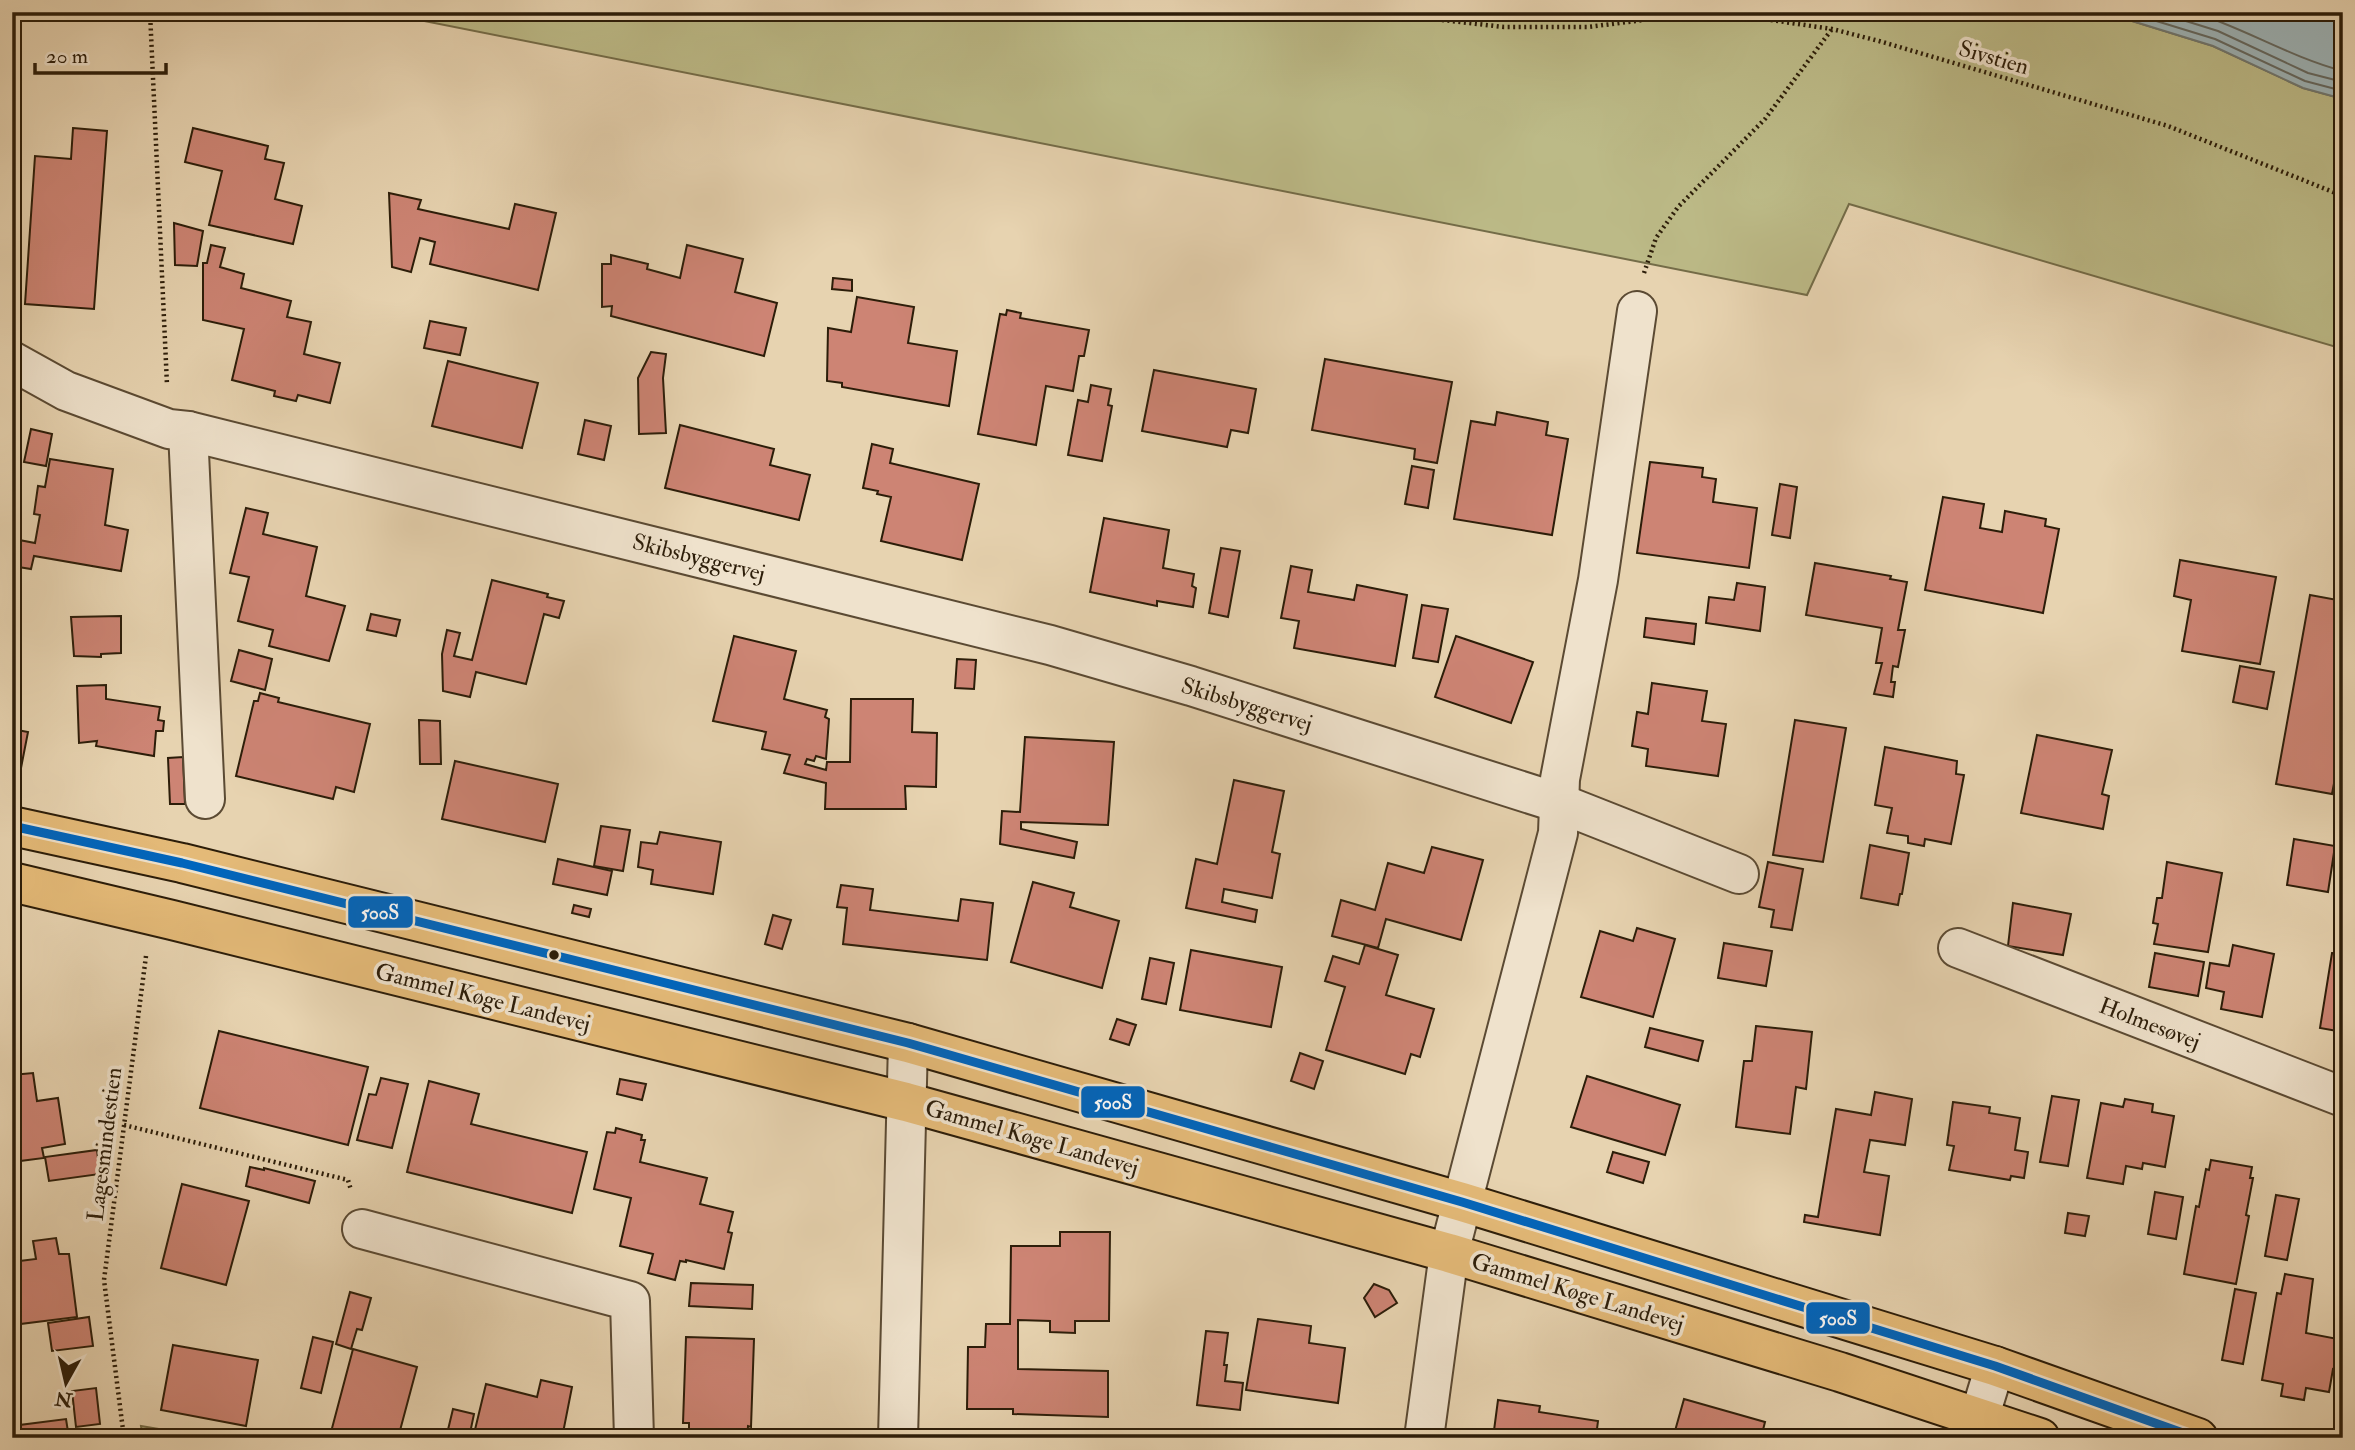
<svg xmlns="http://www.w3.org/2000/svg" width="2355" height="1450" font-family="'IM FELL Double Pica',serif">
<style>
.green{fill:#bcba87;stroke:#746c48;stroke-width:2}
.water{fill:#9db4b8;stroke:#707872;stroke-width:2}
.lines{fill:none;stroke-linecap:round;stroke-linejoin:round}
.shore{stroke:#646860;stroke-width:2}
.building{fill:#cd8474;stroke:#2c1d09;stroke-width:2}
.minor-casing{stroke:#5b4a33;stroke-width:42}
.major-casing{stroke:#2c1d09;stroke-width:42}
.path{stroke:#2c1d09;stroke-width:4.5;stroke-dasharray:2 3.5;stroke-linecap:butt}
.minor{stroke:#efe2cc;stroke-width:38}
.major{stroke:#e4ba78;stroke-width:38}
.bus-1-casing{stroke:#efe2cc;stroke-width:14}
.bus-1{stroke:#0065bd;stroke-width:9}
.bus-dot{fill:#2c1d09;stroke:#efe2cc;stroke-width:2.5}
.labels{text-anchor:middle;stroke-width:7;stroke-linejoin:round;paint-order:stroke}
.street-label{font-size:23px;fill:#2c1d09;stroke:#efe2cc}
.line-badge{stroke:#efe2cc;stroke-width:2.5}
.badge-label{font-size:19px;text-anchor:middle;font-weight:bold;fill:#fff}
</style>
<rect width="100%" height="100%" fill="#e7d3b0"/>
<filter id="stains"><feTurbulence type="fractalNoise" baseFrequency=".00286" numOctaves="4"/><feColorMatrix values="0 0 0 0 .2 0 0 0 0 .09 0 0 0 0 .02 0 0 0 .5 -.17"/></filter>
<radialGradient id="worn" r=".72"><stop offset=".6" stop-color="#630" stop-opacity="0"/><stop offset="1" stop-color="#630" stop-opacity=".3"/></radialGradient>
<g class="green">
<path d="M379 12H2103L2213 46 2303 88 2343 99V349L1849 204 1807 295Z"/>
<path d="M141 1426 212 1438H143Z"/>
</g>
<path class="water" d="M2103 12H2343V99L2303 88 2213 46Z"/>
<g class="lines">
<g class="shore">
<path d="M2127 12 2215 39 2305 81 2343 91"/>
<path d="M2157 12 2218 31 2308 73 2343 82"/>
<path d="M2193 12C2244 28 2290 57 2343 71"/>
</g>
</g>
<g class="building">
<path d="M73 128 107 131 94 309 25 304 35 156 71 159Z"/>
<path d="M193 128 268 146 265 159 284 163 275 199 302 206 293 244 209 225 222 171 185 162Z"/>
<path d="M389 193 421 200 418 209 509 229 515 204 556 213 538 290 430 264 435 242 420 238 411 272 392 267Z"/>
<path d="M174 223 203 231 197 266 175 265Z"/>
<path d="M211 245 225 248 220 267 244 274 241 288 291 301 287 317 311 322 304 354 340 363 330 403 298 395 296 401 274 396 275 391 232 380 244 329 203 320V263H207Z"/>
<path d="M687 245 743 259 735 292 777 303 764 356 611 316 612 306 602 307V264H611V255L648 264 647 269 680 278Z"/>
<path d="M833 278 852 280V291L832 289Z"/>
<path d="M857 297 914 307 908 343 957 351 949 406 842 387V383L827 381 828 328 851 332Z"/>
<path d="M1007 310 1021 313 1020 318 1089 330 1084 356H1079L1073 391 1046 386 1036 445 978 434 1000 314 1006 315Z"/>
<path d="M430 321 466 328 460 355 424 348Z"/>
<path d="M651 352 666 354 663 378 666 433 639 434 638 378Z"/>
<path d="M1325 359 1452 382 1437 463 1414 459 1415 449 1312 430Z"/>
<path d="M448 361 538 383 522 448 432 426Z"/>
<path d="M1154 370 1256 389 1248 433 1231 430 1227 447 1142 431Z"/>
<path d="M1091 385 1111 389 1108 405 1112 406 1102 461 1068 455 1078 400 1088 402Z"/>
<path d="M1497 412 1548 422 1546 435 1568 439 1552 535 1454 519 1471 421 1495 425Z"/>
<path d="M585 420 611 426 604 460 578 454Z"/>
<path d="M680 425 774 449 770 465 810 475 799 520 665 488Z"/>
<path d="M31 429 52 434 46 466 24 462Z"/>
<path d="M872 444 893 449 890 463 979 484 962 560 881 541 891 497 877 494 878 491 863 488Z"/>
<path d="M50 459 113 469 105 525 128 530 121 571 34 556 31 569 12 566 14 539 35 543 40 515 34 514 38 486 45 487Z"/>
<path d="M1650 462 1703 468 1702 477 1716 479 1713 502 1757 508 1749 568 1637 553Z"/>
<path d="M1412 466 1434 470 1428 508 1405 504Z"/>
<path d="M1780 484 1797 487 1790 538 1772 535Z"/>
<path d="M1943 497 1984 504 1980 528 2002 532 2005 511 2046 519 2045 526 2059 529 2043 613 1925 590Z"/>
<path d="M246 508 268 513 263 534 317 547 306 596 345 606 329 661 269 646 273 630 238 621 249 577 230 573Z"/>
<path d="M1104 518 1169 530 1163 568 1194 574 1192 586 1196 588 1193 607 1157 601V606L1090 592Z"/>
<path d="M1221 548 1240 551 1228 617 1209 613Z"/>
<path d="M2180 560 2276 577 2260 664 2182 651 2191 600 2174 596Z"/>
<path d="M1815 563 1891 576 1890 579 1907 582 1898 630H1905L1898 667 1893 666 1891 682H1895L1893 697 1874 694 1882 663H1876L1882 628 1806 615Z"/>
<path d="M1291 566 1312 570 1308 592 1354 600 1357 585 1407 595 1395 666 1294 648 1299 621 1281 618Z"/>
<path d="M492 580 548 594 547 597 564 601 559 618 544 614 526 684 476 672 470 697 443 691 442 654 447 630 460 633 454 656 472 660Z"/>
<path d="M1737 583 1765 587 1760 631 1706 623 1709 597 1734 600Z"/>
<path d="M2310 595 2343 601V736L2332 794 2276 784Z"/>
<path d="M1422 605 1448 609 1438 662 1413 658Z"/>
<path d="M371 614 400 620 396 636 367 630Z"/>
<path d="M121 616V653L101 654V657L74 656 71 617Z"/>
<path d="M1646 618 1696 624 1694 644 1644 637Z"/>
<path d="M734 636 796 651 784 699 827 710 825 717 829 719 826 759 816 756 814 761 807 759 805 764 826 770 827 762H850L851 699H913L912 732 937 733 936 787 905 786 906 809H825L826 783 784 773 790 755 762 749 766 732 713 721Z"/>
<path d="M1456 636 1533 662 1511 723 1435 697Z"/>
<path d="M239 650 272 659 265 690 231 681Z"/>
<path d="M957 659 976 660 974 689 955 688Z"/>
<path d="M2240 666 2274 672 2267 709 2233 702Z"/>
<path d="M1652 683 1707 691 1702 721 1726 724 1718 776 1646 766 1648 749 1632 746 1637 712 1648 714Z"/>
<path d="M106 685V699L160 707 158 720 164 721 163 731H156L154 756 96 746 97 741 79 743 77 686Z"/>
<path d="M260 693 279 698 278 702 370 724 354 792 336 787 333 799 236 776 254 701H258Z"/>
<path d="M419 720 440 721 441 764H420Z"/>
<path d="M1795 720 1846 728 1823 862 1773 855Z"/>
<path d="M12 729 28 732 21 768 12 766Z"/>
<path d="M2037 735 2112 750 2102 794 2109 796 2103 829 2021 813Z"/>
<path d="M1025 737 1114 742 1108 825 1021 822V829L1077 842 1074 858 1000 844 1002 811 1020 812Z"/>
<path d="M1885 747 1957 761 1956 774 1964 775 1951 844 1925 839 1924 846 1908 843V836L1887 833 1892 808 1875 805Z"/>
<path d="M183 757 185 804H170L168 758Z"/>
<path d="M455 761 558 784 545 842 442 819Z"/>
<path d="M1234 780 1284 791 1272 852 1280 854 1272 898 1224 889 1222 902 1257 910 1255 922 1186 908 1196 859 1217 864Z"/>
<path d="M601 826 630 830 623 871 594 866Z"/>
<path d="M660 832 721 842 713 894 651 884 653 870 638 867 641 842 657 844Z"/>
<path d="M2294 839 2335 846 2328 892 2287 885Z"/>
<path d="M1870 845 1909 853 1902 894H1900L1898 905 1861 898Z"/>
<path d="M1432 847 1483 860 1461 940 1386 919 1378 948 1332 936 1341 900 1375 910 1388 863 1424 873Z"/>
<path d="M558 859 612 871 607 895 553 884Z"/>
<path d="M1768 862 1803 869 1792 930 1771 927 1774 910 1759 907Z"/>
<path d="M2167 862 2222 873 2208 952 2154 944 2158 924 2153 923 2157 898H2162Z"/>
<path d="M1033 882 1074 893 1070 907 1119 921 1102 988 1011 962Z"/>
<path d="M841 885 873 889 870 910 958 921 961 899 993 903 987 960 843 944 847 908 837 907Z"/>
<path d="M2013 903 2071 914 2063 955 2008 946Z"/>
<path d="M574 905 591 909 589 917 572 913Z"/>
<path d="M773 915 791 920 782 949 765 944Z"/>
<path d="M1637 928 1675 939 1653 1017 1581 997 1600 931 1633 941Z"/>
<path d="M1724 943 1772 951 1766 986 1718 978Z"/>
<path d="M1365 945 1398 955 1386 995 1434 1009 1420 1057 1411 1054 1405 1074 1326 1050 1345 987 1325 981 1333 956 1359 964Z"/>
<path d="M2233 945 2274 954 2262 1017 2221 1009 2224 992 2206 988 2210 963 2229 966Z"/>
<path d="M1191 950 1282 967 1271 1027 1180 1010Z"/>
<path d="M2155 953 2204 962 2198 996 2149 987Z"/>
<path d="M2332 953 2343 954V1032L2320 1028Z"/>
<path d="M1150 958 1174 963 1166 1004 1142 999Z"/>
<path d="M1117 1019 1136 1025 1129 1045 1110 1039Z"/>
<path d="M1756 1026 1812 1032 1806 1089 1796 1087 1790 1134 1736 1127 1744 1061H1752Z"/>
<path d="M1650 1028 1703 1041 1698 1061 1645 1047Z"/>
<path d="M219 1031 368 1067 348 1145 200 1108Z"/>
<path d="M1300 1053 1323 1061 1314 1089 1291 1081Z"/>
<path d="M33 1073 37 1101 58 1098 65 1144 42 1148 44 1158 12 1162V1075Z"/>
<path d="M1587 1076 1680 1105 1665 1155 1571 1127Z"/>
<path d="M381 1078 408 1084 392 1148 357 1140 369 1094 376 1095Z"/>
<path d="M620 1079 646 1084 642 1100 617 1094Z"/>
<path d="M429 1081 479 1094 471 1124 587 1152 572 1213 407 1172Z"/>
<path d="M1875 1092 1912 1099 1905 1145 1870 1140 1864 1172 1889 1176 1880 1235 1804 1222 1805 1215 1818 1217 1836 1109 1871 1115Z"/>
<path d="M2052 1096 2079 1100 2068 1166 2040 1162Z"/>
<path d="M2125 1099 2153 1104 2152 1112 2174 1116 2165 1167 2143 1163 2142 1169 2126 1166 2123 1184 2087 1178 2101 1103 2123 1107Z"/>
<path d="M1953 1102 1990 1107 1989 1113 2020 1118 2015 1150 2028 1152 2024 1178 2011 1176 2010 1180 1949 1170 1954 1146 1947 1145Z"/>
<path d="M616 1128 642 1135 641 1140H645L640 1162 707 1178 700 1204 733 1212 728 1232 732 1233 724 1269 686 1260V1262L680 1261 675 1280 648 1273 653 1254 620 1246 631 1198 594 1189 607 1132 615 1133Z"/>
<path d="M97 1150 100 1174 49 1181 45 1157Z"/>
<path d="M1613 1152 1649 1162 1643 1183 1607 1172Z"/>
<path d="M2211 1160 2252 1167 2250 1178H2253L2246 1215 2249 1216 2236 1284 2184 1274 2196 1206 2199 1207 2206 1169 2209 1170Z"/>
<path d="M250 1167 264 1170V1168L315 1181 309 1203 246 1186Z"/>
<path d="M182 1184 249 1201 226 1285 161 1268Z"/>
<path d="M2155 1192 2183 1197 2176 1239 2148 1234Z"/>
<path d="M2276 1195 2299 1199 2287 1260 2265 1256Z"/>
<path d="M2068 1213 2089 1216 2085 1236 2065 1233Z"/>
<path d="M1060 1232H1110L1109 1321H1075V1333L1050 1332V1321L1018 1320V1369L1108 1371V1417L1013 1414V1409H967L968 1347H985L986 1324H1010L1011 1246H1060Z"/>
<path d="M56 1238 59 1254H69L77 1317 12 1325V1262L36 1259 33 1241Z"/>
<path d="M2285 1274 2313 1279 2306 1333 2343 1340V1371L2333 1369 2329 1392 2306 1388 2304 1400 2281 1396 2283 1384 2262 1380 2277 1293 2281 1294Z"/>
<path d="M691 1283 753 1285 752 1309 689 1306Z"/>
<path d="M1374 1284 1389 1290 1397 1303 1375 1317 1364 1298Z"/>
<path d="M2235 1289 2256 1293 2243 1364 2222 1360Z"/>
<path d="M350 1292 371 1298 362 1330 357 1329 351 1349 336 1344Z"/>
<path d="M89 1317 93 1346 52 1351 48 1323Z"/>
<path d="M1258 1319 1311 1326 1309 1343 1345 1348 1338 1403 1246 1390Z"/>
<path d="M1206 1331 1228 1333 1224 1365H1227L1225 1381 1243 1383 1240 1410 1197 1405Z"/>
<path d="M313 1337 333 1342 321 1393 301 1388Z"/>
<path d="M686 1337 754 1339 751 1427 748 1426 747 1438H689V1423H683Z"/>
<path d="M173 1345 258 1360 246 1426 161 1410Z"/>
<path d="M353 1349 417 1367 398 1438H351L331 1432Z"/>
<path d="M541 1380 572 1387 562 1438H473L486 1384 537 1397Z"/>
<path d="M96 1388 100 1424 76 1427 72 1391Z"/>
<path d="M1684 1399 1765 1422 1761 1438H1673Z"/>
<path d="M1498 1400 1540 1406 1539 1412 1598 1421 1597 1429 1619 1432 1618 1438H1493Z"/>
<path d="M453 1409 474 1414 469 1438H446Z"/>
<path d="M66 1419 69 1438H12V1426Z"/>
<path d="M1307 1433 1342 1438H1306Z"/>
</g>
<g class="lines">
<defs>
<g id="minor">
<path d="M12 361 66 391 169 429 188 431"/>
<path d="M205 799 188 431 1050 645 1191 686 1559 803 1739 874"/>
<path d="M1958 948 2343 1097"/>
<path d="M362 1229 630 1301 634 1438"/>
<path d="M898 1438 908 1043"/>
<path d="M1424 1438 1449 1253 1558 833 1560 779 1598 580 1637 311"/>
<path d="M1973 1438 1995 1366"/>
</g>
<g id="major">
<path d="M12 826 182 863 908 1043 1462 1202 1995 1366 2198 1438"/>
<path d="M12 882 172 920 906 1102 1449 1253 1840 1372 2040 1438"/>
</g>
</defs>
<use href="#minor" class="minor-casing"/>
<use href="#major" class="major-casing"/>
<g class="path">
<path d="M150 12 167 385"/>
<path d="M1371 12 1504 27H1588L1675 16 1764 19 1832 29 1879 41 2168 126 2343 196"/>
<path d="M1644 273 1656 238 1678 207 1765 119 1832 29"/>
<path d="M124 1125 348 1180 351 1190"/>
<path d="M124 1438 104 1280 146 956"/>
</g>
<use href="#minor" class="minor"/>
<use href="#major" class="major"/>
<defs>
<path id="bus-1" d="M12 826 182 863 908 1043 1462 1202 1995 1366 2197 1438"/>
</defs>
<use href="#bus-1" class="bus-1-casing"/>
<use href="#bus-1" class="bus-1"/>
</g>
<circle class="bus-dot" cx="554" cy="955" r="6"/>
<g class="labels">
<g class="street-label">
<text transform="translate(1994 57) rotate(16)" y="8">Sivstien</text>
<text transform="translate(699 557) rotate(14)" y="8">Skibsbyggervej</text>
<text transform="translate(1247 704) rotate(17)" y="8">Skibsbyggervej</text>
<text transform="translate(483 997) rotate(14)" y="8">Gammel Køge Landevej</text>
<text transform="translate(2150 1023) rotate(21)" y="8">Holmesøvej</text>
<text transform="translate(1032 1137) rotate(16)" y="8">Gammel Køge Landevej</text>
<text transform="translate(104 1144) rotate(-83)" y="8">Lagesmindestien</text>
<text transform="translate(1578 1292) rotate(17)" y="8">Gammel Køge Landevej</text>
</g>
</g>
<g class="line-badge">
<rect x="347" y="895" width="67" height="34" rx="7" fill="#0065bd"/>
<rect x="1080" y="1085" width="66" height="34" rx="7" fill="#0065bd"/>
<rect x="1805" y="1301" width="66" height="34" rx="7" fill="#0065bd"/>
</g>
<g class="badge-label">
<text x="380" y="919">500S</text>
<text x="1113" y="1109">500S</text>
<text x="1838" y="1325">500S</text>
</g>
<rect width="2355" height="1450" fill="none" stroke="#e7d3b0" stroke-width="42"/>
<rect x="14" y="14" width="2327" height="1422" fill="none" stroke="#2c1d09" stroke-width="3.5"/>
<rect x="21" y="21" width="2313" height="1408" fill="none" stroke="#2c1d09" stroke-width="2"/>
<g transform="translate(66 1383) rotate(188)" stroke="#efe2cc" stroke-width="5" paint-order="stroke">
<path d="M0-5L12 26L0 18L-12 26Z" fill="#2c1d09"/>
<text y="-10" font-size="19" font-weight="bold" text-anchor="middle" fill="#2c1d09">N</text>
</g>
<path d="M35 63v10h131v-10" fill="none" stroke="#2c1d09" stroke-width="3.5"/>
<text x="46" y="63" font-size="21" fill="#2c1d09" stroke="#efe2cc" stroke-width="5" paint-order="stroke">20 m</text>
<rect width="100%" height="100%" filter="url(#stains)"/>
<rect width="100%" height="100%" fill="url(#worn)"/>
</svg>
